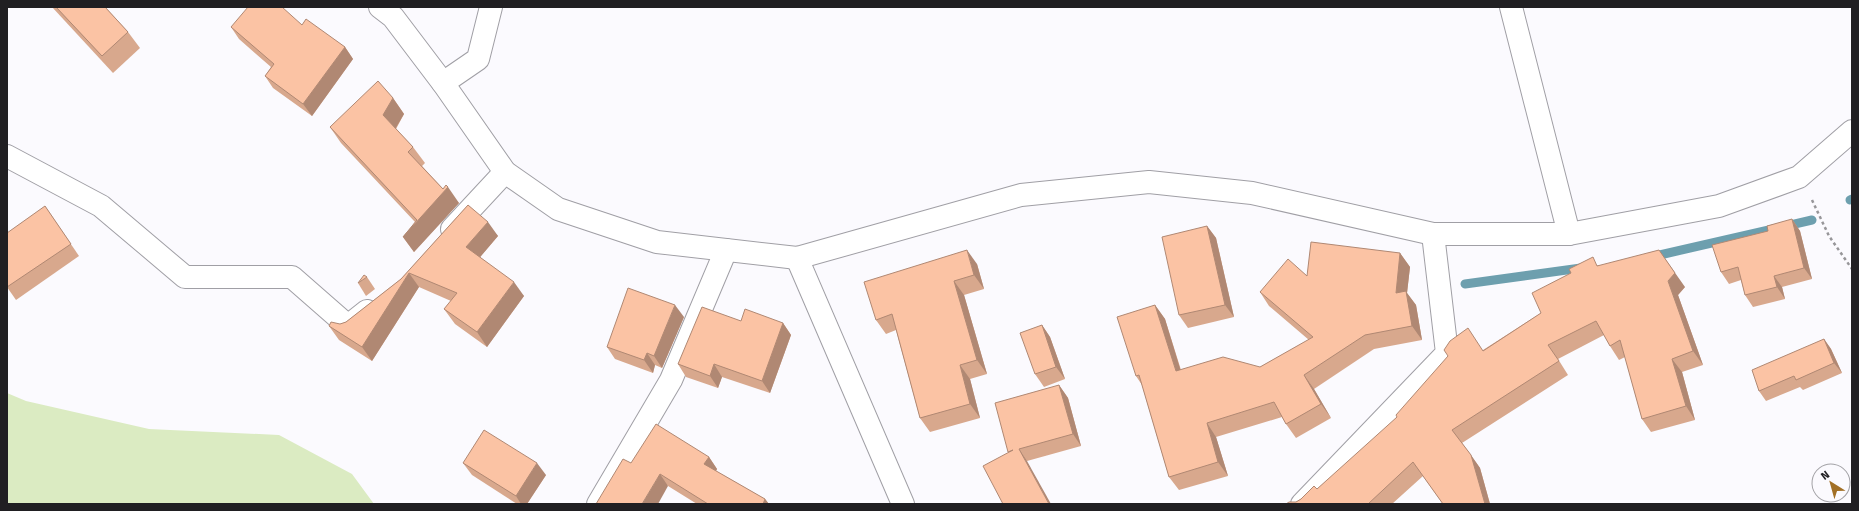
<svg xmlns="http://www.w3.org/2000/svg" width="1859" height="511" font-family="'Fira Sans',sans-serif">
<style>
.green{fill:#dbebc2}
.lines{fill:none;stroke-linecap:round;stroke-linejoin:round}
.stream{stroke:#6d9fae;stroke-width:9}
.minor-casing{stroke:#a09fa5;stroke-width:24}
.tertiary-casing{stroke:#a09fa5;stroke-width:24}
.path{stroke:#979699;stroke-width:2.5;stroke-dasharray:3 3;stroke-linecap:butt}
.minor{stroke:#fff;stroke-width:22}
.tertiary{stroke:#fff;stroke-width:22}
.wall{fill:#d8a88d}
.shaded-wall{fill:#b08873}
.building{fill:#fbc3a4;stroke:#b08873}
</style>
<rect width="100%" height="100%" fill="#fbfafe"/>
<path class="green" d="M7 393 26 401 149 429 279 435 352 474 374 504H7Z"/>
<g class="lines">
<g class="stream">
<path d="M1850 200 1852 199"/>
<path d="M1651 257 1812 220"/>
<path d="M1465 284 1581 268"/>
</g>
<defs>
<g id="minor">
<path d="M1511 7 1569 234"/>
<path d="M443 83 478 59 491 7"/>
<path d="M7 156 101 206 185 277H292L348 326 367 311"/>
<path d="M452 229 505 172"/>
<path d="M598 504 671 380 726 250"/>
<path d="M1302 504 1447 353 1433 234"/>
</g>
<g id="tertiary">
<path d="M380 7 393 17 443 83 505 172 558 209 657 242 797 258 1021 195 1149 182 1252 193 1433 234H1569L1719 206 1799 177 1852 131"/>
<path d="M797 258 903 504"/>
</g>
</defs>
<use href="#minor" class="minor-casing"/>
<use href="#tertiary" class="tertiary-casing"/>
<path class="path" d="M1812 200 1829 236 1852 269"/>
<use href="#minor" class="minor"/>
<use href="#tertiary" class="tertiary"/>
</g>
<g class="wall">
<path d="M52 7H105L128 32 140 48 113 73Z"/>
<path d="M302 25 345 47 353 59 312 116 273 88 265 76 271 67 239 39 231 27Z"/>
<path d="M393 98 404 114 396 129 413 147 425 163 422 166 443 189 459 203 414 252 403 237 415 222 341 143 330 127Z"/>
<path d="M468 205 498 236 480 257 524 296 487 347 455 324 444 309 451 301 419 287 372 361 339 340 329 326 340 324 346 322 401 279Z"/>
<path d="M45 206 79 256 16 300 7 287Z"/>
<path d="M1792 219 1800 231 1812 279 1782 287 1785 299 1753 307 1745 295 1741 280 1729 284 1721 272 1768 231Z"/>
<path d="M1207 226 1216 238 1234 317 1188 328 1179 315Z"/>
<path d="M1400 253 1410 267 1407 293 1416 305 1422 340 1374 349 1314 389 1331 418 1296 438 1286 424 1282 417 1216 437 1228 476 1179 490 1169 477 1142 385 1136 376 1155 305 1165 319 1181 370 1260 367 1309 340 1269 306 1260 292 1307 276Z"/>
<path d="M977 264 984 289 964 295 987 374 970 379 980 418 930 432 920 418 896 330 886 334 876 320Z"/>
<path d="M1598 265 1685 287 1678 295 1703 365 1682 372 1695 420 1651 432 1642 419 1625 357 1619 360 1610 346 1604 335 1558 359 1568 375 1462 443 1480 468 1490 504H1443L1423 476 1392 504H1286L1296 502 1317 489 1483 350 1541 313Z"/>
<path d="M367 277 375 289 366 296 358 283Z"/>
<path d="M684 317 662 368 655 365 653 373 615 359 607 347Z"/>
<path d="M741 321 783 323 791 335 770 393 722 377 718 388 686 377 678 364Z"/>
<path d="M1042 325 1050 337 1065 379 1044 387 1035 374Z"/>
<path d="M1824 339 1831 349 1842 373 1803 390 1800 387 1766 401 1759 391Z"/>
<path d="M1059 385 1068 398 1081 446 1027 461 1009 452H1008Z"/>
<path d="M709 457 717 469 716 471 765 499 769 504H697L631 463Z"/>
<path d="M463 463 546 475 527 504H517L472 475Z"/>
</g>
<g class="shaded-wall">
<path d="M345 47 353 59 312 116 303 104Z"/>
<path d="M393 98 404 114 394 131 383 115Z"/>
<path d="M448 187 459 203 414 252 403 237Z"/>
<path d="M1792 219 1800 231 1812 279 1804 268Z"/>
<path d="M488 222 498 236 476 262 466 247Z"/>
<path d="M1207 226 1216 238 1234 317 1225 305Z"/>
<path d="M967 250 977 264 984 289 974 275Z"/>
<path d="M1659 250 1685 287 1678 295 1703 365 1693 351 1668 281Z"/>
<path d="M1400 253 1410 267 1407 293 1416 305 1422 340 1412 326 1396 293Z"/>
<path d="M409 273 419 287 372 361 362 347Z"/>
<path d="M1774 276 1782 287 1785 299 1777 287Z"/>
<path d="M954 281 964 295 987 374 977 360Z"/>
<path d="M514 282 524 296 487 347 477 332Z"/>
<path d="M675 305 684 317 662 368 654 356Z"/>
<path d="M1155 305 1165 319 1185 385 1176 371Z"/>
<path d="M783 323 791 335 770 393 762 381Z"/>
<path d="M1042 325 1050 337 1065 379 1056 367Z"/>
<path d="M1824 339 1831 349 1842 373 1834 363Z"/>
<path d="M647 353 655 365 653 373 644 360Z"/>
<path d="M1672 359 1682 372 1695 420 1686 406Z"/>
<path d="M714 364 722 377 718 388 710 376Z"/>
<path d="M960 365 970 379 980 418 970 404Z"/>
<path d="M1304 375 1314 389 1331 418 1321 404Z"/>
<path d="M1059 385 1068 398 1081 446 1073 434Z"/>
<path d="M1207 423 1216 437 1228 476 1218 462Z"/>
<path d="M1019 449 1027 461 1051 504H1049Z"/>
<path d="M1471 455 1480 468 1490 504H1485Z"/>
<path d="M709 457 717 469 712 477 704 464Z"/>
<path d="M537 463 546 475 527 504H521L516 496Z"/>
<path d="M660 474 668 486 658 504H642Z"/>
<path d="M765 499 769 504H763Z"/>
</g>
<g class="building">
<path d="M56 7H105L128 32 102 56Z"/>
<path d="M248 7H282L302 25 306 19 345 47 303 104 265 76 274 64 231 27Z"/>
<path d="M378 81 393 98 383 115 413 147 408 152 443 189 446 185 448 187 403 237 417 220 330 127Z"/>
<path d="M468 205 488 222 466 247 514 282 477 332 444 309 457 293 409 273 362 347 329 326 331 322 340 324 346 322 401 279Z"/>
<path d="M45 206 71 244 7 287V233Z"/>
<path d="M1792 219 1804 268 1774 276 1777 287 1745 295 1738 267 1721 272 1712 245 1768 231 1767 226Z"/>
<path d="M1207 226 1225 305 1179 315 1162 237Z"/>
<path d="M1311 242 1400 253 1396 293 1406 291 1412 326 1365 335 1304 375 1321 404 1286 424 1274 402 1207 423 1218 462 1169 477 1139 375 1136 376 1117 317 1155 305 1176 371 1223 357 1260 367 1313 337 1260 292 1288 259 1307 276Z"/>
<path d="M967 250 974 275 954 281 977 360 960 365 970 404 920 418 892 314 876 320 864 282Z"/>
<path d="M1659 250 1675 273 1668 281 1693 351 1672 359 1686 406 1642 419 1620 340 1610 346 1596 321 1548 345 1559 361 1452 430 1471 455 1485 504H1443L1413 462 1368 504H1286L1289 502H1296L1301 499 1314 486 1317 489 1397 417 1396 415 1448 356 1444 350 1450 341 1468 328 1483 351 1541 313 1532 293 1571 273 1569 269 1593 257 1597 266Z"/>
<path d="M364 275 367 277 358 283Z"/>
<path d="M628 288 675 305 654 356 647 353 644 360 607 347Z"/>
<path d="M702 307 741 321 745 309 783 323 762 381 714 364 710 376 678 364Z"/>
<path d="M1042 325 1056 367 1035 374 1020 333Z"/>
<path d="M1824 339 1834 363 1796 380 1794 376 1759 391 1752 370Z"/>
<path d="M1059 385 1073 434 1019 449 1049 504H1003L983 466 1013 450 1008 452 995 403Z"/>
<path d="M656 424 709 457 704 464 765 499 763 504H708L660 474 642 504H596L623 459 631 463Z"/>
<path d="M484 430 537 463 516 496 463 463Z"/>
</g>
<rect width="1859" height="511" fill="none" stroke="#201f22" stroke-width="16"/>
<g transform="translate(1831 483) rotate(323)"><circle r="19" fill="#fbfafe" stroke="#a3a2a6"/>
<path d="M0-3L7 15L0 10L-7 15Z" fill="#a27026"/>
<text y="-6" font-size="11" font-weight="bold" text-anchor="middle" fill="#201f22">N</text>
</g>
</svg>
